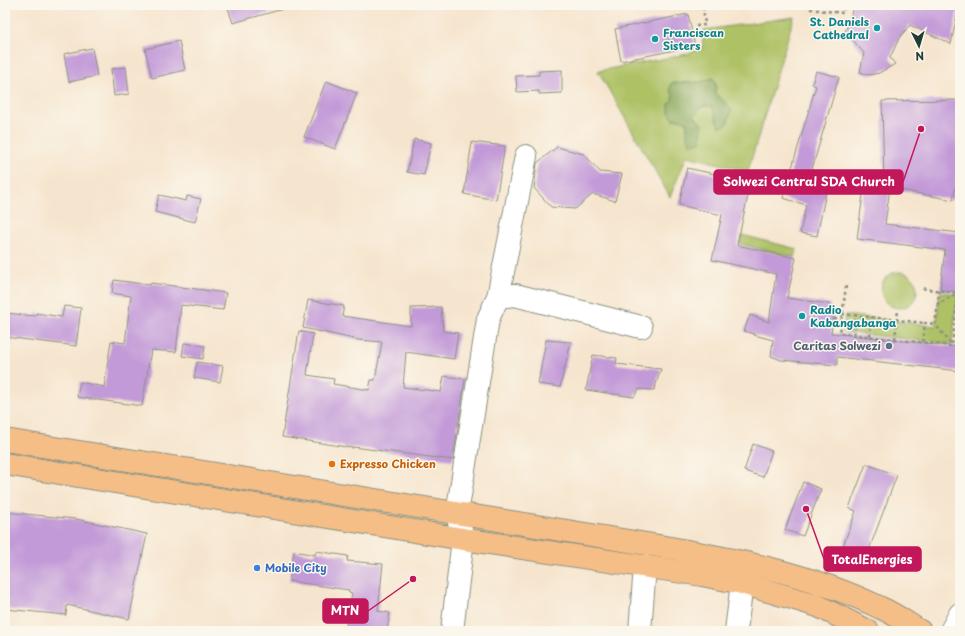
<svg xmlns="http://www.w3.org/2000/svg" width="965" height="636" font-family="'Playpen Sans',sans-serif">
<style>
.green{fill:#aec165;stroke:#667f4c;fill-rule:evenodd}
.forest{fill:#8aa75a;stroke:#547247}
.building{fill:#c29ad8}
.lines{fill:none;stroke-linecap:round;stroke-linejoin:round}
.minor-casing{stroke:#8a9181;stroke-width:24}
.highway-casing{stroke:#8a9181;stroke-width:24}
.path{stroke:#8a9181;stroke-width:2.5;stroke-dasharray:3 3;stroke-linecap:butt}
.minor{stroke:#fff;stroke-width:22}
.highway{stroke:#f6be87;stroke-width:22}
.culture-dot{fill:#0f9aa8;stroke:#fbf7ec;stroke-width:1.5}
.service-dot{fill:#5c6f8a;stroke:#fbf7ec;stroke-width:1.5}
.food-dot{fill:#e8710a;stroke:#fbf7ec;stroke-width:1.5}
.shop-dot{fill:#3f7fe0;stroke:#fbf7ec;stroke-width:1.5}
.labels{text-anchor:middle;stroke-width:3;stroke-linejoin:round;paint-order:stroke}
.culture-label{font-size:11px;font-weight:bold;fill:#0d838f;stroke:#fbf7ec;text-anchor:start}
.service-label{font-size:11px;font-weight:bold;fill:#4e5e75;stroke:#fbf7ec;text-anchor:end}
.food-label{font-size:11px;font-weight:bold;fill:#c56008;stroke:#fbf7ec;text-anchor:start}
.shop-label{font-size:11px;font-weight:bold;fill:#366cbe;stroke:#fbf7ec;text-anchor:start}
.leader{fill:none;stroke:#c2185b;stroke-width:1.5}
.callout-dot{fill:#c2185b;stroke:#fbf7ec;stroke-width:1.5}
.callout{fill:#c2185b;stroke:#c2185b;stroke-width:1.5}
.callout-label{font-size:12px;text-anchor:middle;font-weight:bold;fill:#fff}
</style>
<rect width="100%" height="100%" fill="#fbf7ec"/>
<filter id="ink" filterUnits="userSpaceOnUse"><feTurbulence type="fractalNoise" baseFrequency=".025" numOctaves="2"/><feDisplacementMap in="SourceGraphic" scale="8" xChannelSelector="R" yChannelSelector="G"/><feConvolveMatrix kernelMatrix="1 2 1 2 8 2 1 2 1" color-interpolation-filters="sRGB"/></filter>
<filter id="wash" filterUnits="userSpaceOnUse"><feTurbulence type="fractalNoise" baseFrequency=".012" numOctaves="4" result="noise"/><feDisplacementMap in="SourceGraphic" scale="16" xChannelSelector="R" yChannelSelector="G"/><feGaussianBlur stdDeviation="0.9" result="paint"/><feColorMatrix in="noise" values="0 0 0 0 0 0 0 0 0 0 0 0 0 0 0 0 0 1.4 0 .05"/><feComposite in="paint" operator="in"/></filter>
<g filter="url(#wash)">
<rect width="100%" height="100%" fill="#f6e5ce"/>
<g class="green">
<path d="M794 17 748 171 687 156 670 197 598 71 687 54 702 48 704 30ZM713 78 716 85 715 93 722 101 716 121V114L712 106H703L694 115 701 132V142L687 134V122L680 119H673L669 104 672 100 673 95 689 83 700 82Z"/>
<path d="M742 235 797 249 795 257 740 244Z"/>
<circle cx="899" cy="290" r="18"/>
<path d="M940 292 958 294 952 344 843 332 845 315 936 326Z"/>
</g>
<path class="forest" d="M713 78 716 85 715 93 732 109 727 125 719 127 712 106H703L694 115 703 126 701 132V142L692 144 687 140V122L680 119H673L669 112V104L672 100 673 95 670 90 671 83 700 82Z"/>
<g id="blocks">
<g class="building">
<path d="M227 5H283V9L233 23Z"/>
<path d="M853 5H959L951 44 910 25 899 38 890 58 895 64 879 73 869 75 860 72 864 53 845 31 850 20Z"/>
<path d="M688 14 695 46 621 61 615 29Z"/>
<path d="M179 41 185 70 152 78 145 49Z"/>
<path d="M92 48 97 76 69 82 64 54Z"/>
<path d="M126 67 129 94 114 96 111 69Z"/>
<path d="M562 70V93L539 94V91L517 92 516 76 539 75V71Z"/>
<path d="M816 71 839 77 807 186 827 187 817 236 800 233 806 205 783 198 816 86 812 84Z"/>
<path d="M326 81 357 93 335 149 304 137Z"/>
<path d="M960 100V163L953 200 890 188 885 224 960 233V292L940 290 945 250 857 239 865 179 884 182 882 101Z"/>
<path d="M414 139 431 143 424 175 407 172Z"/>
<path d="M472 142 505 146 496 200 464 194Z"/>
<path d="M557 147 584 154 600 172 622 174 615 201 593 194 575 209 551 207 534 188 537 163Z"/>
<path d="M687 168 751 182 737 245 796 258 787 298 830 304 829 313H834L831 333 960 347V371L837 357V365L781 360 771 356 773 340 754 335V334L744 331 750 315 769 322 776 274 712 260 722 215 679 205Z"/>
<path d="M159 195 186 201 187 196 201 199 195 222 155 212Z"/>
<path d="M114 280 150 285 151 283 226 293 223 310 181 305 176 352 151 350 142 406 77 397 80 382 104 387 111 341 125 343 131 296 112 293Z"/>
<path d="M308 300 344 306 342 316 411 326V308L441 307 443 331 458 333 454 359 406 352 403 387 441 392 444 376 465 379 453 460 353 447V448L282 437 299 331 313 334 307 375 334 379 333 384 369 390 371 380H375L382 342 359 340 303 328Z"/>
<path d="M64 306 81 308 76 346 5 337V313L36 316V313L62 317Z"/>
<path d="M546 340 571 342 560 387 538 384Z"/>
<path d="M184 343 205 346 203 359 182 356Z"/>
<path d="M593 355 617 358 616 364 661 369 654 390 639 389 634 397 586 390Z"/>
<path d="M197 362 223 366 220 382 194 378Z"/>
<path d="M753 444 772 451 763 477 744 471Z"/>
<path d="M866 464 897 475 867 555 843 546 856 511 849 508Z"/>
<path d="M803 482 821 489 803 536 785 530Z"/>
<path d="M5 512 76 519 147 534 129 619 67 605 66 615 5 609Z"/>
<path d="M294 551 315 555 316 551 348 556 347 561 383 564 378 611 390 613 387 631H345L352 593 349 592V590L289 581Z"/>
</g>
</g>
</g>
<g filter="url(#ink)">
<use href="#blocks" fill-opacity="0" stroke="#8a9181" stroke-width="1"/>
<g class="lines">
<defs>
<g id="minor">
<path d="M498 297 526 156"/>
<path d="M452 631 463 539 457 514 488 319 498 297 515 295 641 327"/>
<path d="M640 631 645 566"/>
<path d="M736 631 742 583"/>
<path d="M951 631 960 614"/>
</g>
<g id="highway">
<path d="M5 440 659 546C735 559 811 574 881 608 895 614 907 623 920 631"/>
<path d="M5 464 463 539 702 575 742 583 818 606 868 631"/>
</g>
</defs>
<use href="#minor" class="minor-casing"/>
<use href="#highway" class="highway-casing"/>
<g class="path">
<path d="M810 9 843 13 844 5"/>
<path d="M696 26 705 25 703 5"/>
<path d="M846 286 840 333 952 346 958 293 920 288"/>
<path d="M939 290 938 304 958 293"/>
<path d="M938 304 935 324 952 345"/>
<path d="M842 314 925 323"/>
<path d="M834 319 841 320"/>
<path d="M854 334 856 315"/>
<path d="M870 336 871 317"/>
<path d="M895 339 898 310"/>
<path d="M923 342 925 323 935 324"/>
</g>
<use href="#minor" class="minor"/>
<use href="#highway" class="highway"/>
</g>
</g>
<g class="culture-dot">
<circle cx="877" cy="28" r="4"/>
<circle cx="655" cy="39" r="4"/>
<circle cx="802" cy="316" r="4"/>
</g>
<circle class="service-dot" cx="889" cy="346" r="4"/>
<circle class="food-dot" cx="332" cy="464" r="4"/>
<circle class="shop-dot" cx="257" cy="568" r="4"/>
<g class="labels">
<g class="culture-label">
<text x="869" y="26" text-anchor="end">St. Daniels<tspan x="869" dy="13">Cathedral</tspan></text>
<text x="663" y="37">Franciscan<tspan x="663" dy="13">Sisters</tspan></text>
<text x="810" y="314">Radio<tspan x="810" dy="13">Kabangabanga</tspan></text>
</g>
<g class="service-label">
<text x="881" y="350">Caritas Solwezi</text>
</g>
<g class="food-label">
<text x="340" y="468">Expresso Chicken</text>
</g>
<g class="shop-label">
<text x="265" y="572">Mobile City</text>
</g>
</g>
<path class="leader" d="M921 129L903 182M806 509L824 559M413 579L368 611"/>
<g class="callout-dot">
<circle cx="921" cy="129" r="4"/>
<circle cx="806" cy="509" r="4"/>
<circle cx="413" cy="579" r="4"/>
</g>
<g class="callout">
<rect x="714" y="170" width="189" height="24" rx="4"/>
<rect x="824" y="547" width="97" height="24" rx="4"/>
<rect x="323" y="599" width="45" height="24" rx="4"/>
</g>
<g class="callout-label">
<text x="809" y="186">Solwezi Central SDA Church</text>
<text x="872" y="564">TotalEnergies</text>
<text x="345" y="615">MTN</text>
</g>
<rect width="965" height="636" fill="none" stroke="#fbf7ec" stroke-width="20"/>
<g transform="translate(919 46) rotate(175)" stroke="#fbf7ec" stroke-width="3" paint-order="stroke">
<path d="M0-3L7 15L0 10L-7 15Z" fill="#1f3d34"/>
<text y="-6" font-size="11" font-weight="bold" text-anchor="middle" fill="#1f3d34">N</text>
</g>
</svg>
